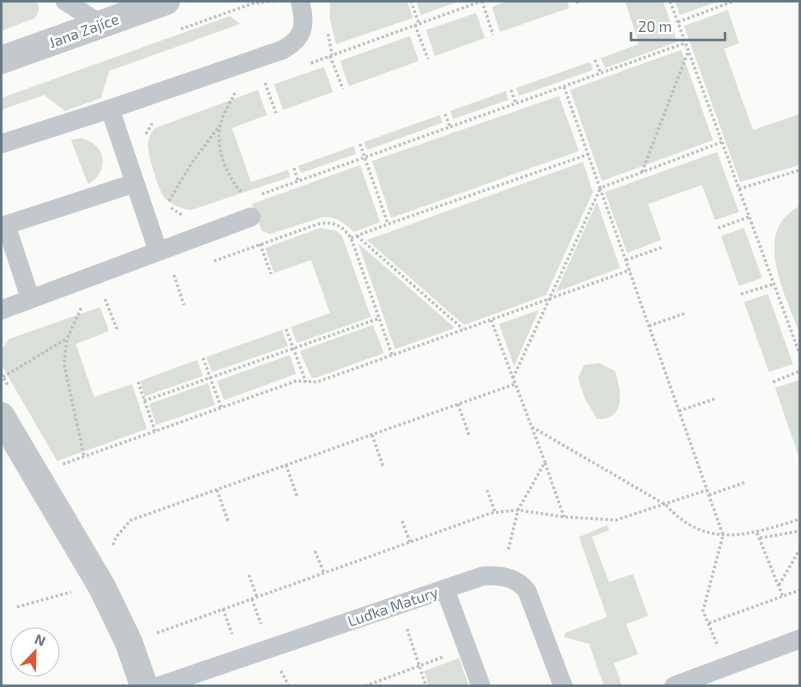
<svg xmlns="http://www.w3.org/2000/svg" width="801" height="687" font-family="'Exo 2',sans-serif">
<style>
.green{fill:#dadfd7}
.lines{fill:none;stroke-linecap:round;stroke-linejoin:round}
.path{stroke:#bbbfc2;stroke-width:3;stroke-dasharray:2.5 2.5;stroke-linecap:butt}
.service{stroke:#c3c8cc;stroke-width:19}
.minor{stroke:#c3c8cc;stroke-width:28}
.labels{text-anchor:middle;stroke-width:5;stroke-linejoin:round;paint-order:stroke}
.street-label{font-size:15px;fill:#657683;stroke:#fff}
</style>
<rect width="100%" height="100%" fill="#fafaf8"/>
<g class="green">
<path d="M1 1H37C40 8 39 12 35 18L1 31Z"/>
<path d="M330 1H407L413 18 336 44 330 20Z"/>
<path d="M416 1H459L421 15Z"/>
<path d="M507 1H567L569 8 500 32 492 7Z"/>
<path d="M625 1H663L677 42 605 68 601 58 639 44Z"/>
<path d="M675 1H719L680 15Z"/>
<path d="M728 10 739 43 724 49 753 130 800 114V165L740 182 684 26Z"/>
<path d="M476 13 485 38 435 56 426 30Z"/>
<path d="M230 16 240 24 109 71 101 98 65 111 44 95 1 110V98Z"/>
<path d="M410 36 419 61 349 86 340 61Z"/>
<path d="M681 50 713 140 602 181 570 90Z"/>
<path d="M590 62 593 70 519 96 516 88Z"/>
<path d="M324 67 333 92 283 110 274 84Z"/>
<path d="M258 90 267 115 232 128 251 182 288 170 290 177 191 210C181 209 171 205 164 197 158 189 148 155 148 145 148 138 151 133 155 128Z"/>
<path d="M506 91 508 100 453 119 450 111Z"/>
<path d="M559 96 579 151 391 218 372 161Z"/>
<path d="M440 115 442 123 367 150 364 142Z"/>
<path d="M80 138C106 143 111 171 88 184L71 140Z"/>
<path d="M354 146 356 154 301 173 298 166Z"/>
<path d="M717 152 739 212 715 220 702 185 648 204 661 240 627 253 605 192Z"/>
<path d="M583 162 593 192 546 295 464 325 367 240Z"/>
<path d="M360 165 380 222 354 232C344 223 336 216 323 217L270 234 262 231 252 204Z"/>
<path d="M597 202 620 268 556 292Z"/>
<path d="M800 206V334C786 296 750 231 800 206Z"/>
<path d="M320 228 337 231 342 236 371 317 297 343 291 327 330 313 311 260 274 273 265 248Z"/>
<path d="M744 228 762 278 739 286 721 236Z"/>
<path d="M358 243 455 328 395 349Z"/>
<path d="M768 294 793 364 769 372 744 302Z"/>
<path d="M100 307 109 331 76 344 94 397 132 384 147 429 57 461 1 364V350L9 339Z"/>
<path d="M539 310 514 366 499 324Z"/>
<path d="M373 325 384 353 315 378 311 377 300 351Z"/>
<path d="M282 330 288 346 212 372 206 357Z"/>
<path d="M290 355 296 374 224 400 217 381Z"/>
<path d="M197 360 203 376 145 396 140 381Z"/>
<path d="M599 363 615 371C621 390 627 420 597 419L585 399 578 378 584 365Z"/>
<path d="M799 380 800 383 799 457 775 388Z"/>
<path d="M208 383 215 405 156 425 149 404Z"/>
<path d="M607 525 609 530 592 537 609 582 633 574 648 616 626 624 638 654 614 663 622 686H604L589 644 564 637 565 633 607 617 579 537Z"/>
<path d="M459 658 469 686H429L424 671Z"/>
</g>
<g class="lines">
<g class="path">
<path d="M411 1 419 24"/>
<path d="M482 1 493 35"/>
<path d="M577 1 578 5"/>
<path d="M678 22 734 1"/>
<path d="M415 25 428 59"/>
<path d="M181 29 254 3 274 1"/>
<path d="M328 34 332 55"/>
<path d="M330 56 343 89"/>
<path d="M595 60 601 74"/>
<path d="M311 63 482 1"/>
<path d="M265 83 276 113"/>
<path d="M564 87 600 188 722 142 670 1"/>
<path d="M511 90 516 104"/>
<path d="M235 93C230 103 222 115 220 126 216 150 226 175 242 193"/>
<path d="M445 114 450 127"/>
<path d="M146 134 153 122"/>
<path d="M722 142 739 189 800 170"/>
<path d="M360 144 388 224 589 154"/>
<path d="M294 168 298 181"/>
<path d="M642 172 688 52"/>
<path d="M600 188 723 535 703 611 717 644"/>
<path d="M739 189 800 355"/>
<path d="M262 194 685 43"/>
<path d="M169 201 191 164 220 125"/>
<path d="M171 208 182 215"/>
<path d="M718 228 749 217"/>
<path d="M357 236 463 329"/>
<path d="M351 238 388 224"/>
<path d="M260 244 271 274"/>
<path d="M626 260 663 247"/>
<path d="M214 261 318 224C333 221 342 225 351 238L392 355"/>
<path d="M174 275 184 305"/>
<path d="M741 294 774 284"/>
<path d="M105 299 117 329"/>
<path d="M81 308 67 339 64 364 84 456"/>
<path d="M491 320 545 462 518 510 508 551"/>
<path d="M649 326 686 313"/>
<path d="M286 329 306 382"/>
<path d="M203 358 221 407"/>
<path d="M1 374 9 387"/>
<path d="M3 377 66 339"/>
<path d="M513 378 600 189"/>
<path d="M138 382 155 431"/>
<path d="M773 382 800 371"/>
<path d="M144 401 380 318"/>
<path d="M458 404 469 435"/>
<path d="M679 411 717 398"/>
<path d="M532 427 666 505C706 550 750 535 800 519"/>
<path d="M372 435 383 466"/>
<path d="M545 463 564 517"/>
<path d="M63 464 296 381 317 382 630 270"/>
<path d="M286 465 297 496"/>
<path d="M217 490 228 521"/>
<path d="M487 490 495 512"/>
<path d="M709 495 746 482"/>
<path d="M402 521 410 542"/>
<path d="M757 533 783 597"/>
<path d="M760 538 800 531"/>
<path d="M113 545 116 537 131 520 515 384"/>
<path d="M315 551 324 573"/>
<path d="M249 575 257 597"/>
<path d="M779 585 800 549"/>
<path d="M252 599 261 624"/>
<path d="M17 607 71 592"/>
<path d="M223 609 232 634"/>
<path d="M709 623 800 590"/>
<path d="M407 629 426 686"/>
<path d="M157 633 491 513 518 510 564 517 616 520 707 490"/>
<path d="M281 671 289 686"/>
<path d="M365 686 443 657"/>
</g>
<g class="service">
<path d="M65 1 102 25"/>
<path d="M110 109 282 50C305 38 306 24 300 1"/>
<path d="M1 144 110 109 158 251"/>
<path d="M30 298 6 225 135 183"/>
<path d="M1 310 251 217"/>
<path d="M445 589 481 686"/>
<path d="M159 686 483 576C501 575 516 577 527 591L563 686"/>
<path d="M674 686 800 639"/>
</g>
<g class="minor">
<path d="M1 60 166 1"/>
<path d="M1 416 102 587 129 643 144 686"/>
</g>
</g>
<g class="labels">
<g class="street-label">
<text transform="translate(84 31) rotate(-20)" y="5">Jana Zajíce</text>
<text transform="translate(393 607) rotate(-19)" y="5">Luďka Matury</text>
</g>
</g>
<rect width="801" height="687" fill="none" stroke="#657683" stroke-width="5"/>
<g transform="translate(35 652) rotate(23)"><circle r="24" fill="#ffffff" stroke="#c1c8cd"/>
<path d="M0-4L9 19L0 12L-9 19Z" fill="#e4572e"/>
<text y="-8" font-size="14" font-weight="bold" text-anchor="middle" fill="#657683">N</text>
</g>
<path d="M631 32v8h94v-8" fill="none" stroke="#657683" stroke-width="2.5"/>
<text x="638" y="32" font-size="15" fill="#657683" stroke="#ffffff" stroke-width="4" paint-order="stroke">20 m</text>
</svg>
